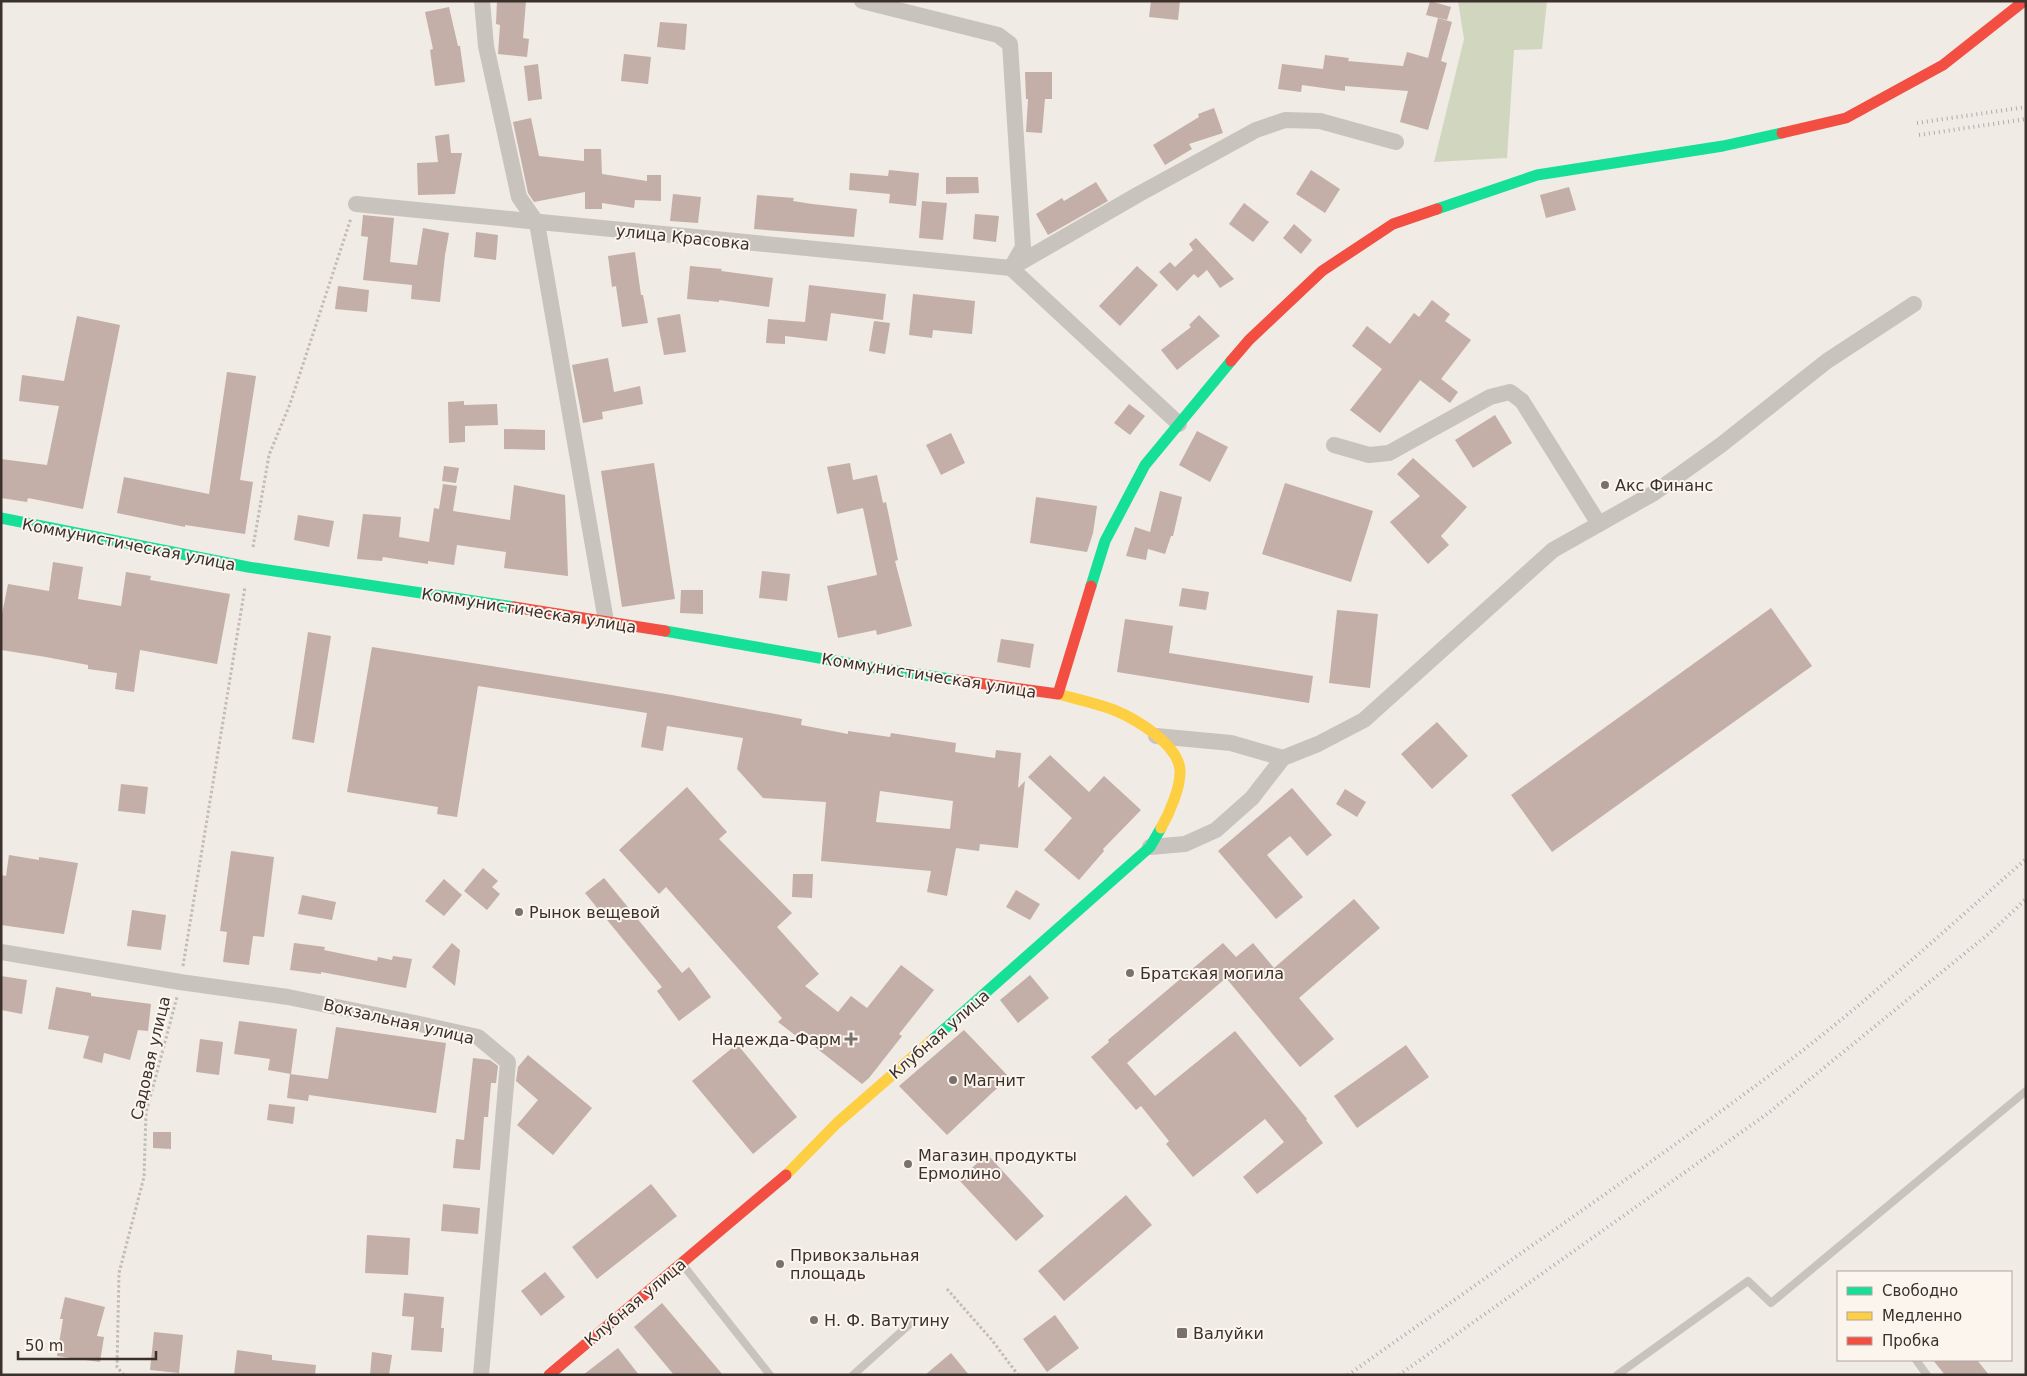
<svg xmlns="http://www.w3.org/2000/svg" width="2027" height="1376" font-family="'DejaVu Sans',sans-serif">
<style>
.green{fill:#d1d6bf}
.building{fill:#c3afa7;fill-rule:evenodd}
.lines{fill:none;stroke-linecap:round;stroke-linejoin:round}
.path{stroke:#c2bbb6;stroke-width:3;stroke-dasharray:2.5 2.5;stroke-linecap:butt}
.lane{stroke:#c9c3be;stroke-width:8}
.street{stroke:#c9c3be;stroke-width:16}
.fast{stroke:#16e098;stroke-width:11}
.slow{stroke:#ffcf43;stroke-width:11}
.jam{stroke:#f24e42;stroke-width:11}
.rail{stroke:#b1aca8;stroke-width:4;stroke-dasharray:1 4;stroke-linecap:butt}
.poi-dot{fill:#7a716c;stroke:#fbf5ee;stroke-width:2}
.labels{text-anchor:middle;stroke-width:4;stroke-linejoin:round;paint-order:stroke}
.street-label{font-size:16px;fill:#3b302b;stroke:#fbf5ee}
.poi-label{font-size:16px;fill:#3b302b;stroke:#fbf5ee;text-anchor:start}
</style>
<rect width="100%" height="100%" fill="#f0ebe5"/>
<path class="green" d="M1458 1H1547L1542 49 1514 50 1507 158 1434 162 1464 39Z"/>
<g class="building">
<path d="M497 1H526L523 38 529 39 527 57 498 54 500 25 496 24Z"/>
<path d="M1151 1H1180L1178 20 1149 17Z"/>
<path d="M1430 1 1451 7 1447 20 1426 15Z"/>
<path d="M449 7 458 46H460L465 82 435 86 430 50 433 49 425 12Z"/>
<path d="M1438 18 1452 22 1441 61 1447 63 1428 130 1400 122 1408 91 1345 86V91L1302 85 1301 92 1278 89 1282 64 1323 69 1325 55 1349 58 1348 61 1403 66 1407 52 1428 58Z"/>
<path d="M660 22 687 24 685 50 657 47Z"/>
<path d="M624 54 651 57 648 84 621 81Z"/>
<path d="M538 64 542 99 528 101 524 66Z"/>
<path d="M1025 72H1052V99H1045L1042 133 1026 132 1028 99H1026Z"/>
<path d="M1214 108 1223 133 1189 144 1192 149 1165 165 1153 145 1199 117 1198 114Z"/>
<path d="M531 118 539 156 584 161V149H601L602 174 647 181V175H661V201L635 200 634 208 602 203V209H585V192L534 202 528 193 513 122Z"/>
<path d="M449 134 451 153H462L455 194 418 195 417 163 438 162 435 136Z"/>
<path d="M889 170 919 173 916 206 889 203 890 194 849 190 850 173 888 176Z"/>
<path d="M1311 170 1340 189 1325 213 1296 194Z"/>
<path d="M946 177H978L979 193 946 194Z"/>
<path d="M1096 182 1108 201 1048 235 1036 214 1062 198 1064 201Z"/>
<path d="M1569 187 1576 210 1546 218 1540 195Z"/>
<path d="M673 194 701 197 698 223 670 221Z"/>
<path d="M757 195 794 198 793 201 812 204 857 209 854 237 754 229Z"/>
<path d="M922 201 947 203 943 240 919 238Z"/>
<path d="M1244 203 1269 222 1253 242 1229 224Z"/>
<path d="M975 214 999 216 996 242 973 239Z"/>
<path d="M363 215 394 218 390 262 417 265 423 228 449 233 445 255 440 302 411 299 412 285 363 280 368 237 361 236Z"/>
<path d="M1294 224 1312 240 1301 254 1283 238Z"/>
<path d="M476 232 498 235 496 260 474 257Z"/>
<path d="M1196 238 1234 279 1220 288 1207 270 1198 278 1194 274 1177 291 1159 272 1170 262 1175 267 1193 250 1189 244Z"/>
<path d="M635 252 641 295H643L648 323 622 327 616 286 612 287 608 256Z"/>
<path d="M690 266 722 269 721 271 773 278 769 307 719 300V302L687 299Z"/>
<path d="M1137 266 1158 285 1120 326 1099 306Z"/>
<path d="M809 285 886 294 883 320 831 313 827 341 785 336V344L766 343 768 319 805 322Z"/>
<path d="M338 286 369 290 367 312 335 309Z"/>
<path d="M913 294 975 301 972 334 933 330 932 338 909 335Z"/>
<path d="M1432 300 1450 314 1445 321 1471 340 1441 379 1458 392 1450 403 1420 380 1380 433 1350 410 1382 369 1352 346 1367 326 1390 344 1414 313 1419 317Z"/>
<path d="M680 314 686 352 664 355 657 318Z"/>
<path d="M1199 315 1220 336 1177 370 1161 350 1191 327 1189 325Z"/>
<path d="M77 316 120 325 83 509 28 498 27 502 1 498V459L47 465 59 406 19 401 22 375 64 381Z"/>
<path d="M874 321 890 323 885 354 869 351Z"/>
<path d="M608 358 614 392 640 386 643 404 602 412 603 419 583 423 572 365Z"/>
<path d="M227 372 256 376 240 480 253 482 245 534 185 525V527L117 513 124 477 209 494Z"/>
<path d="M464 401V405L497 404 498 425 465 426V442L449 443 448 402Z"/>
<path d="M1129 404 1145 416 1130 435 1114 423Z"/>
<path d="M1495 415 1512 443 1473 468 1455 440Z"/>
<path d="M504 429 545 430V450L504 449Z"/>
<path d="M1197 431 1228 447 1210 482 1179 465Z"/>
<path d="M951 433 965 463 941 475 926 445Z"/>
<path d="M1413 458 1467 507 1441 536 1449 545 1428 564 1390 522 1420 496 1397 474Z"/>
<path d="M654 463 675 599 622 607 601 471Z"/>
<path d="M850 463 853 480 877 475 883 503 886 502 898 560 895 561 912 626 877 635 876 630 838 638 827 586 877 575 863 508 837 514 827 467Z"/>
<path d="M444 466 459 468 456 483 442 481Z"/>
<path d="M1285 483 1373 511 1351 582 1262 554Z"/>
<path d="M443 484 457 486 453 511 510 520 514 485 565 495 568 576 504 568 506 552 457 545 454 565 428 561V564L383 557 382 561 357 559 363 514 401 517 399 537 429 542 434 508 439 509Z"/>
<path d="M1160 491 1182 497 1173 536H1171L1165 554 1148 549 1146 560 1126 556 1135 527 1150 532Z"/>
<path d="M1036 497 1097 506 1093 533 1087 552 1030 543Z"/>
<path d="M298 515 334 521 329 547 294 540Z"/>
<path d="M53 562 83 567 78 599 121 606 126 572 151 576 150 580 230 594 217 664 140 650 134 692 115 689 117 673 88 669V665L46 657 1 650V619L8 584 49 591Z"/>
<path d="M762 571 790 574 787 601 759 598Z"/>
<path d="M1182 588 1209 592 1206 610 1179 606Z"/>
<path d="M681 590H703V614L680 613Z"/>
<path d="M1771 608 1812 666 1552 852 1511 795Z"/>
<path d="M1337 610 1378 614 1370 688 1329 683Z"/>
<path d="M1125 619 1173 626 1169 653 1313 676 1309 703 1117 672Z"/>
<path d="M308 632 331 636 314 743 292 739Z"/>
<path d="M1001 639 1034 644 1030 668 997 662Z"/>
<path d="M372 647 672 695 802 719 801 725 848 734V731L890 737 891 733 956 743 955 752 995 758 996 750 1021 753 1018 788 1025 781 1018 848 980 844 979 851 956 848 947 896 927 892 931 871 821 861 826 802 763 798 737 769 743 738 667 726 663 751 641 747 647 713 478 686 457 817 437 814 438 807 347 792ZM880 791 953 801 950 829 876 822Z"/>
<path d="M1437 722 1468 756 1432 789 1401 754Z"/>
<path d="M1050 755 1089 792 1104 776 1141 810 1103 849 1104 851 1079 880 1044 850 1072 818 1028 777Z"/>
<path d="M121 784 148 787 145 814 118 811Z"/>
<path d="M687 787 727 832 719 839 792 913 777 927 819 974 805 986 838 1012 851 996 867 1008 901 965 934 990 899 1034 902 1036 869 1078 862 1084 810 1043 808 1045 778 1022 782 1018 666 887 659 894 619 850Z"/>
<path d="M1292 788 1332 835 1307 856 1290 836 1267 855 1303 897 1276 919 1218 851Z"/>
<path d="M1345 789 1366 802 1357 817 1336 804Z"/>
<path d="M231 851 274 857 264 937 253 936 249 965 223 962 227 932 220 931Z"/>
<path d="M9 855 39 860V857L78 863 64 934 1 925V875L6 876Z"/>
<path d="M483 868 498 881 492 887 500 894 487 910 464 891Z"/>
<path d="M793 874H813L812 898 792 897Z"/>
<path d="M604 878 682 973 689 967 711 997 679 1021 657 991 662 987 585 893Z"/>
<path d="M444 879 462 895 444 916 425 901Z"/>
<path d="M1016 890 1040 904 1030 920 1006 907Z"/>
<path d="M302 895 336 902 332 920 298 914Z"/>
<path d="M1354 899 1380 928 1299 998 1334 1039 1300 1067 1226 978 1127 1063 1155 1096 1235 1031 1307 1119 1306 1120 1323 1143 1257 1194 1243 1177 1284 1142 1265 1119 1193 1177 1166 1144 1169 1141 1141 1106 1136 1110 1091 1057 1109 1042 1108 1040 1223 943 1236 957 1253 943 1274 968Z"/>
<path d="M132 910 166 915 161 950 127 946Z"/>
<path d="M294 943 325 947 324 950 377 961 378 957 392 960 393 956 412 959 406 988 321 972V974L290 970Z"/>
<path d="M452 943 460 950 455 986 432 967Z"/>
<path d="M1030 975 1049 998 1018 1023 1000 1000Z"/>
<path d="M1 976 27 980 22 1014 1 1010Z"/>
<path d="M56 987 91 993V996L151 1004 148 1031 138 1030 130 1060 104 1053 102 1063 83 1058 89 1036 48 1029Z"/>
<path d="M239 1021 297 1029 291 1074 268 1070 270 1059 234 1054Z"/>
<path d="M336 1027 446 1043 436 1113 309 1095 308 1101 287 1098 290 1074 328 1079Z"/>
<path d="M964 1030 1009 1077 947 1135 899 1086Z"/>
<path d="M200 1039 223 1042 219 1075 196 1072Z"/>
<path d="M737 1044 797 1117 753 1154 692 1081Z"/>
<path d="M1406 1045 1429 1077 1357 1128 1334 1096Z"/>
<path d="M528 1055 592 1108 553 1155 517 1125 538 1100 516 1081 518 1067Z"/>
<path d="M473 1058 490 1060 498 1066 496 1083H491L488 1117H484L480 1170 453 1168 456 1139 464 1140Z"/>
<path d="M269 1104 295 1107 293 1124 267 1120Z"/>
<path d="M153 1132H171V1149L153 1148Z"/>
<path d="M987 1154 1044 1216 1016 1241 959 1180Z"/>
<path d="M651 1184 677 1216 597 1279 572 1247Z"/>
<path d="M1126 1195 1152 1225 1064 1301 1038 1271Z"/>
<path d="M443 1204 480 1208 478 1234 441 1231Z"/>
<path d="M367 1235 410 1238 408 1275 365 1273Z"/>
<path d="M545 1272 565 1297 541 1316 521 1291Z"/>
<path d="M404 1293 444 1297 441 1328H444L442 1352 411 1350 414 1317 402 1316Z"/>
<path d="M65 1297 105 1307 97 1336 104 1337 100 1362 57 1356 63 1319H60Z"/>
<path d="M662 1303 723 1375H674L634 1327Z"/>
<path d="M1055 1315 1079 1348 1047 1372 1023 1339Z"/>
<path d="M154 1332 183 1335 179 1373 150 1370Z"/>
<path d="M618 1348 639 1375H583Z"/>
<path d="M237 1350 272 1355V1360L316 1365 315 1375H234Z"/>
<path d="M372 1352 392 1355 389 1375H370Z"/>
<path d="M951 1353 969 1375H925Z"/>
<path d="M1933 1360H1977L1989 1375H1945Z"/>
</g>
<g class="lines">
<g class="path">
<path d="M253 547 269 455 290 404 351 218"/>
<path d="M183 966 245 587"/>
<path d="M947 1289 991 1339 1018 1375"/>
<path d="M124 1375 117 1367 119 1273 144 1177 146 1113 177 997"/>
</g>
<g class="lane">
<path d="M683 1265 770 1375"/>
<path d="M1916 1360 1927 1375"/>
<path d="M853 1375 911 1323"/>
<path d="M1617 1375 1748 1281 1771 1303 2026 1091"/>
</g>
<g class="street">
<path d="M482 1 486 46 519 197 537 223 606 621"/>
<path d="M862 1 998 35 1010 44 1023 247 1011 268"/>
<path d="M356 204 1011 268"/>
<path d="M1011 268 1139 194 1256 130 1285 120 1320 121 1396 142"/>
<path d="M1011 268 1179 424"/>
<path d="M1334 445 1369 455 1389 453 1490 397 1510 392 1522 401 1599 524"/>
<path d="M1156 736 1231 743 1283 758"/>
<path d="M1150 847 1185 844 1216 830 1252 798 1283 758 1318 744 1364 720 1553 550 1654 493 1721 445 1827 361 1914 304"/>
<path d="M1 952 180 982 288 997 415 1023 478 1037 508 1062 481 1375"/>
</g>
<g class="fast">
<path d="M1437 209 1537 175 1723 146 1782 133"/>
<path d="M1 518 248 567 514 607"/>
<path d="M1091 586 1105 541 1145 465 1231 361"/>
<path d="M665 631 870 667 957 680"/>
<path d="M931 1041 1150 847 1161 828"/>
</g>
<g class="slow">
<path d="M1058 694C1076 699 1096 703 1114 710 1136 719 1178 744 1180 770 1181 787 1169 814 1161 828"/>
<path d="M786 1175 837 1123 931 1041"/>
</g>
<g class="jam">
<path d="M1782 133 1846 118 1943 65 2024 1"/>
<path d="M1231 361 1249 340 1322 271 1393 224 1437 209"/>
<path d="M514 607 665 631"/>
<path d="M957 680 1058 694 1091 586"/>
<path d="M549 1375 786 1175"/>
</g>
<g class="rail">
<path d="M1917 123 2026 107"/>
<path d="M1919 135 2026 119"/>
<path d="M1348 1375C1498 1268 1651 1165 1798 1054 1877 993 1951 925 2026 859"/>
<path d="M1399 1375 1767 1114 1991 932 2026 899"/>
</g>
</g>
<g class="poi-dot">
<circle cx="1605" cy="485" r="5"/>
<circle cx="519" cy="912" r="5"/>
<circle cx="1130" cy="973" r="5"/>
<path d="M848.5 1031.5h5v5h5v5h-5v5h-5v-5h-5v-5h5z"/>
<circle cx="953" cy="1080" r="5"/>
<circle cx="908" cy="1164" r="5"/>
<circle cx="780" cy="1264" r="5"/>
<circle cx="814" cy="1320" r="5"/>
<rect x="1176" y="1327" width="12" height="12" rx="2.5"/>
</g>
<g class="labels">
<g class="street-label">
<text transform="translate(683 237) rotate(6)" y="6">улица Красовка</text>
<text transform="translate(129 544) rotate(11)" y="6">Коммунистическая улица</text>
<text transform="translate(529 610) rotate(9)" y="6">Коммунистическая улица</text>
<text transform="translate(929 675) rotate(9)" y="6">Коммунистическая улица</text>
<text transform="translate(399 1021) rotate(13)" y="6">Вокзальная улица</text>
<text transform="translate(939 1034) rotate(-41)" y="6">Клубная улица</text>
<text transform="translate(150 1058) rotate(-77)" y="6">Садовая улица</text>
<text transform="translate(635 1302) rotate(-40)" y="6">Клубная улица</text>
</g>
<g class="poi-label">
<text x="1615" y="491">Акс Финанс</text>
<text x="529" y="918">Рынок вещевой</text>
<text x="1140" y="979">Братская могила</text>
<text x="841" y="1045" text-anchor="end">Надежда-Фарм</text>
<text x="963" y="1086">Магнит</text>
<text x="918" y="1161">Магазин продукты<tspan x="918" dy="18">Ермолино</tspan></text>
<text x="790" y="1261">Привокзальная<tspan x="790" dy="18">площадь</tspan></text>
<text x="824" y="1326">Н. Ф. Ватутину</text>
<text x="1193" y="1339">Валуйки</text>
</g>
</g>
<rect width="2027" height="1376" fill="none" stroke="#3b302b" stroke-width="5"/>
<rect x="1837" y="1271" width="175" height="90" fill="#fbf5ee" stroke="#aea6a0"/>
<rect x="1847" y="1287" width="25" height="8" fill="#16e098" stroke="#aea6a0"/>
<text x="1882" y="1296" font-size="15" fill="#3b302b">Свободно</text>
<rect x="1847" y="1312" width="25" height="8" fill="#ffcf43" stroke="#aea6a0"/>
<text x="1882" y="1321" font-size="15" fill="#3b302b">Медленно</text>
<rect x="1847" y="1337" width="25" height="8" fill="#f24e42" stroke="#aea6a0"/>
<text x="1882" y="1346" font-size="15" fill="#3b302b">Пробка</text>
<path d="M18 1351v8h138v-8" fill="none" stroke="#3b302b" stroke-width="2.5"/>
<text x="25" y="1351" font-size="15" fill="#3b302b" stroke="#fbf5ee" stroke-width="4" paint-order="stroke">50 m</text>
</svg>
